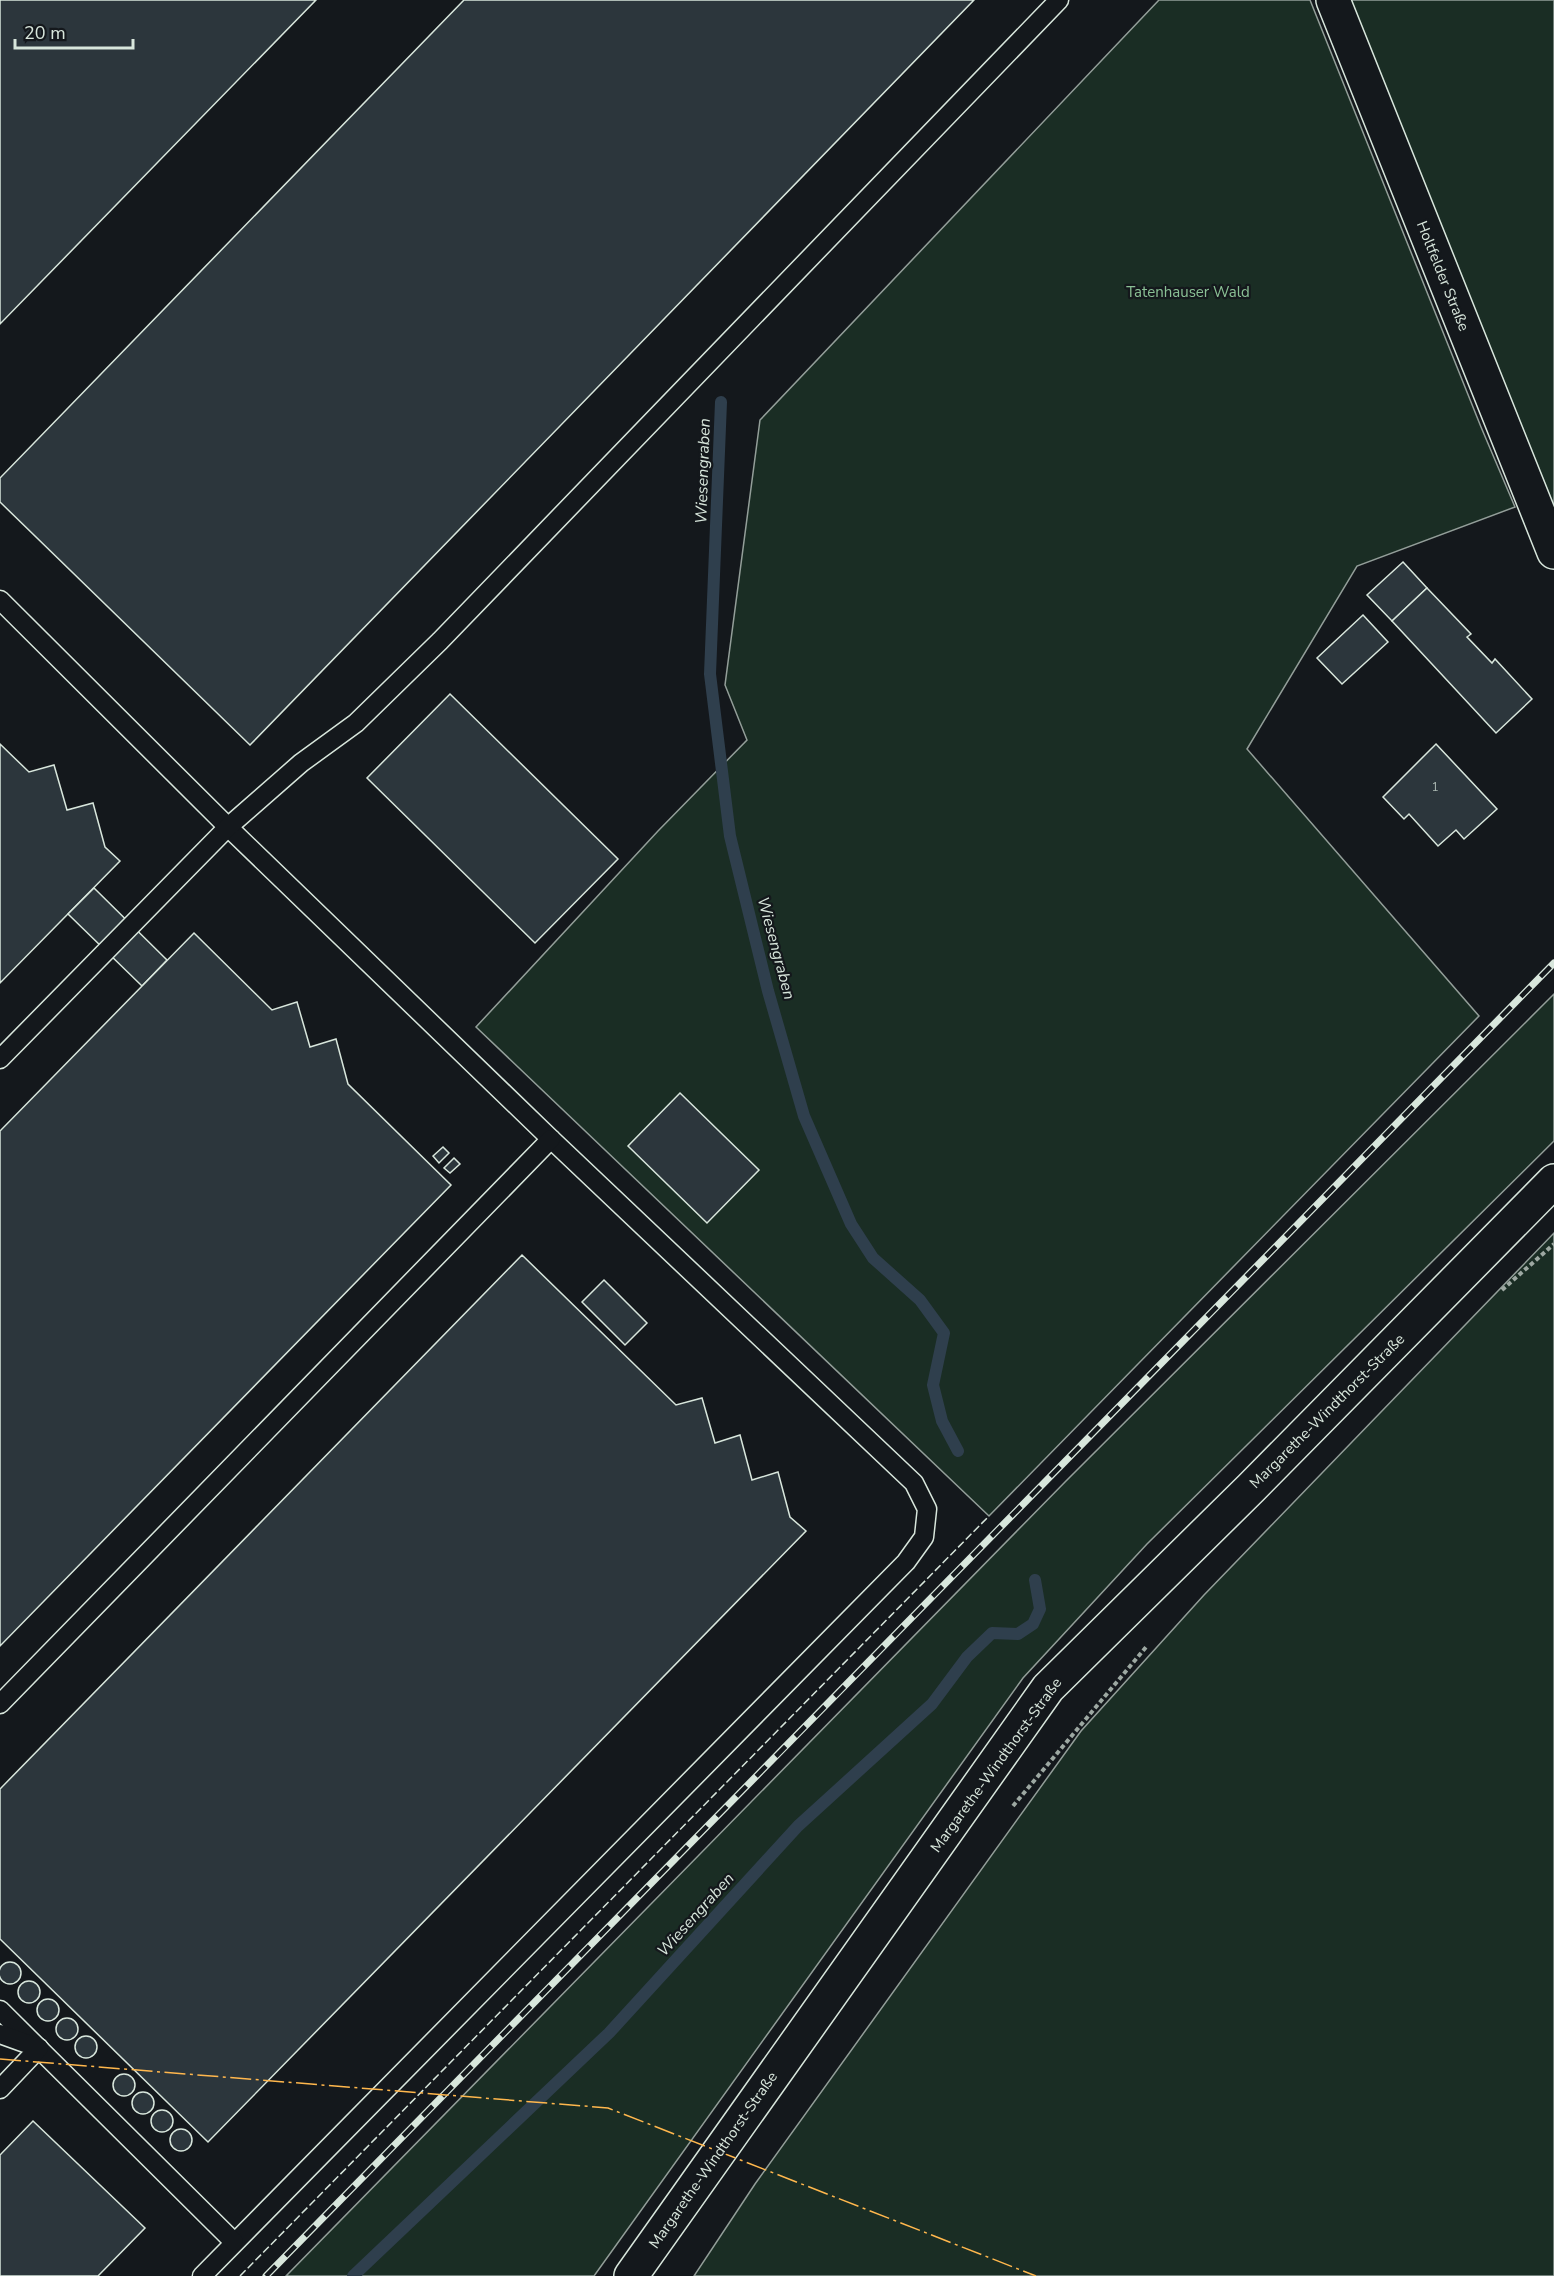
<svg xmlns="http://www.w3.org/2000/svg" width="1554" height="2276" font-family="'Nunito Sans',sans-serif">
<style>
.green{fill:#1a2d24;stroke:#939e99;stroke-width:1.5}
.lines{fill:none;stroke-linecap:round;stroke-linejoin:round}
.stream{stroke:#2f3f4d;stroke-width:12}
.building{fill:#2c363c;stroke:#d8e6dc;stroke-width:1.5}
.service-casing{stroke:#d8e6dc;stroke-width:21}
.minor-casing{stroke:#d8e6dc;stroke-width:36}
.path{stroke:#9da8a2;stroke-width:4;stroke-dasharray:4.5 3;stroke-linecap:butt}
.service{stroke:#14181c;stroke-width:18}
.minor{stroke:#14181c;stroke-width:33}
.rail-casing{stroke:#d8e6dc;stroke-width:7}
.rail{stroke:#14181c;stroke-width:4.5;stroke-dasharray:14;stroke-linecap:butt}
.fence{stroke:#d8e6dc;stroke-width:1.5;stroke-dasharray:8 3;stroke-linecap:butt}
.power{stroke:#ffb74d;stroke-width:1.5;stroke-dasharray:21 4.5 3 4.5;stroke-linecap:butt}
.labels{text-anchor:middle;stroke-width:4.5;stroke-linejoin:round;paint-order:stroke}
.number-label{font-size:12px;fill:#adbab4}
.street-label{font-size:15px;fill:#d8e6dc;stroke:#14181c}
.park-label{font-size:15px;fill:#8ac095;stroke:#14181c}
.water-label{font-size:16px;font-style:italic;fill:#d8e6dc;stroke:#14181c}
</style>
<rect width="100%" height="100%" fill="#14181c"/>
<g class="green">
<path d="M1159 0H1310L1481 427 1515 507 1357 566 1247 749 1479 1016 989 1516 476 1027 658 831 747 740 725 685 760 420Z"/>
<path d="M1347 0H1554V509Z"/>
<path d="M1554 994V1141L1147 1544 1023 1678 594 2276H286L1065 1482Z"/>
<path d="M1554 1233V2276H694L755 2184 1081 1731 1204 1595Z"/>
</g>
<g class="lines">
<g class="stream">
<path d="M721 402 710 674 730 836 768 991 804 1116 851 1224 873 1258 920 1300 944 1333 933 1385 942 1421 958 1451"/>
<path d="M353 2276 609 2033 798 1826 932 1704 967 1657 992 1633 1018 1634 1033 1624 1040 1609 1035 1580"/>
</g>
</g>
<g class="building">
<path d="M0 0H316L0 324Z"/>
<path d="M464 0H974L250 745 0 502V478Z"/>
<path d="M1403 562 1427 588 1392 621 1367 595Z"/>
<path d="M1427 588 1471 634 1467 637 1492 663 1495 659 1532 699 1496 733 1392 621Z"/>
<path d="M1363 615 1388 642 1342 684 1317 658Z"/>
<path d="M450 694 618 859 535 943 367 778Z"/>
<path d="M0 744 29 772 54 765 67 810 93 803 105 847 120 861 0 983Z"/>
<path d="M1436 744 1497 809 1464 839 1456 830 1438 846 1409 814 1404 819 1383 797Z"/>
<path d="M94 888 167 960 142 986 68 914Z"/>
<path d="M194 933 272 1010 297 1002 310 1047 336 1039 348 1084 451 1185 0 1646V1131Z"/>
<path d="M680 1093 759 1170 707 1223 628 1146Z"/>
<path d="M443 1147 449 1153 439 1163 433 1156Z"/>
<path d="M454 1158 460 1164 450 1173 444 1168Z"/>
<path d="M522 1255 676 1405 702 1398 715 1443 740 1435 752 1480 778 1472 790 1517 806 1531 208 2142 0 1939V1789Z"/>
<path d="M604 1280 647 1323 625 1345 582 1302Z"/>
<circle cx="10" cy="1973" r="11"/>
<circle cx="29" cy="1992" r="11"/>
<circle cx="48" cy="2010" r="11"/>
<circle cx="67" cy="2029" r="11"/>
<circle cx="86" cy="2047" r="11"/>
<circle cx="124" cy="2085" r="11"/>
<circle cx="143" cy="2103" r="11"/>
<circle cx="162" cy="2121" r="11"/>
<path d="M33 2121 145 2228 98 2276H0V2155Z"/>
<circle cx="181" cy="2140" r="11"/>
</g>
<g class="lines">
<defs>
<g id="service">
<path d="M0 600 228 827 551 1139 914 1483 927 1509 924 1537 906 1562 202 2276"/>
<path d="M0 1059 228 827 301 763 356 723 440 641 1059 0"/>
<path d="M0 1704 551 1139"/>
<path d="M0 2010 234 2242"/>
<path d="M0 2034 39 2048 0 2089"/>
</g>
<g id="minor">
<path d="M1333 0 1554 552"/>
<path d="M631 2276 1048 1688 1251 1488 1554 1181"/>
</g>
</defs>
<use href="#service" class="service-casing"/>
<use href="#minor" class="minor-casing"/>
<g class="path">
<path d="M1502 1290 1554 1244"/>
<path d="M1013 1806 1147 1646"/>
</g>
<use href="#service" class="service"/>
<use href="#minor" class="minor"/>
<defs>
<path id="rail" d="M266 2276 1554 963"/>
</defs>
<use href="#rail" class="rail-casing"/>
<use href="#rail" class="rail"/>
<path class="fence" d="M240 2276 989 1516"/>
<path class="power" d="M0 2059 608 2108 1036 2276"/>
</g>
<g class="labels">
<g class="number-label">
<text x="1435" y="791">1</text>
</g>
<g class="street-label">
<text transform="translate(1443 276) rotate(68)" y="5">Holtfelder Straße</text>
<text transform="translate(1327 1411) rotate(-45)" y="5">Margarethe-Windthorst-Straße</text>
<text transform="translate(996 1765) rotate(-54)" y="5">Margarethe-Windthorst-Straße</text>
<text transform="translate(713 2160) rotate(-55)" y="5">Margarethe-Windthorst-Straße</text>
</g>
<g class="park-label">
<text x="1188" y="297">Tatenhauser Wald</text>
</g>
<g class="water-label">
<text transform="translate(702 471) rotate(-88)" y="6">Wiesengraben</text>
<text transform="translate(777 948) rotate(75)" y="6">Wiesengraben</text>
<text transform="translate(695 1914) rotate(-48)" y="6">Wiesengraben</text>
</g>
</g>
<path d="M15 39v9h118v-9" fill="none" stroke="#d8e6dc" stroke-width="3"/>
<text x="24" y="39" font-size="18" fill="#d8e6dc" stroke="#14181c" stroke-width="4.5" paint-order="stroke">20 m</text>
</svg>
